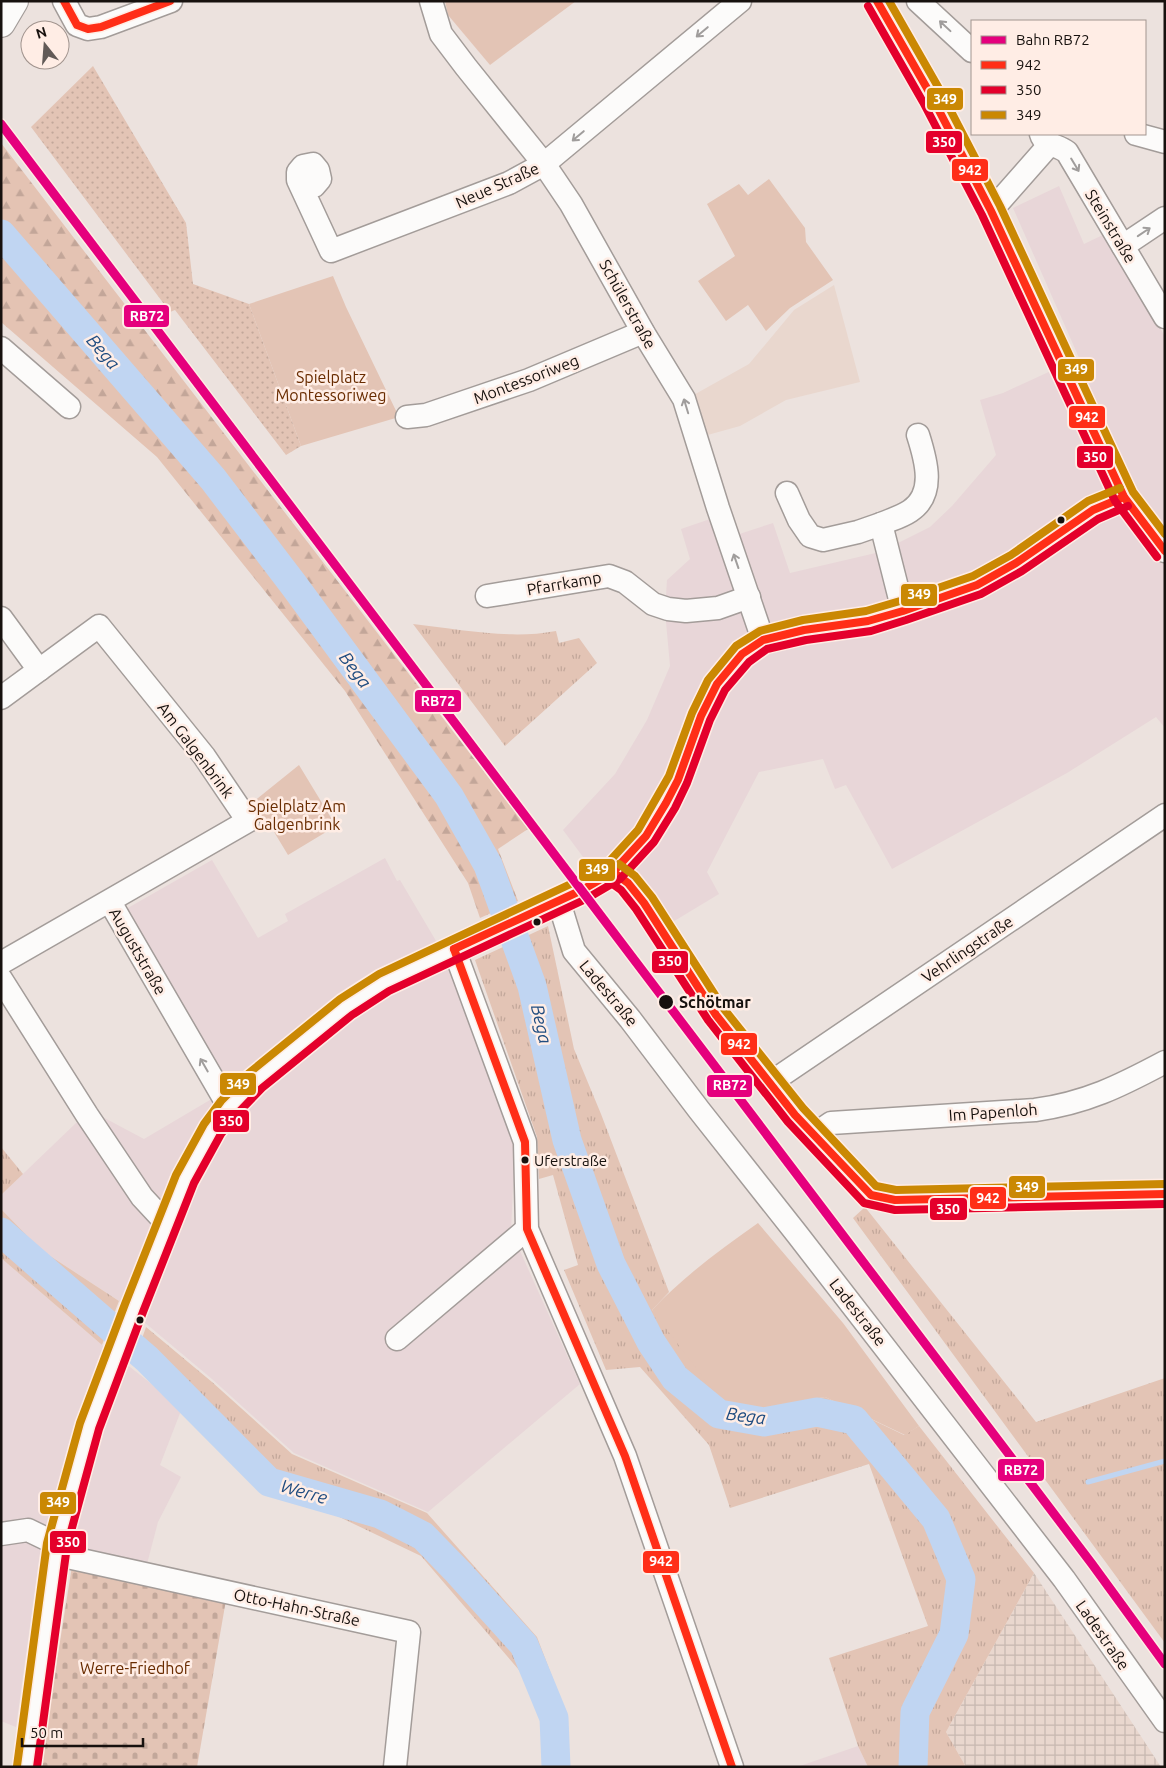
<svg xmlns="http://www.w3.org/2000/svg" width="1166" height="1768" font-family="Ubuntu,sans-serif">
<style>
.commercial{fill:#e8d6d8}
.industrial{fill:url(#industrial-grid)}
.built{fill:#e9d7ce}
.grass{fill:url(#grass-tufts)}
.forest{fill:url(#forest-firs)}
.cemetery{fill:url(#cemetery-stones)}
.park{fill:#e3c4b5}
.garden{fill:url(#garden-dots)}
.lines{fill:none;stroke-linecap:round;stroke-linejoin:round}
.stream{stroke:#c0d5f2;stroke-width:5}
.river{stroke:#c0d5f2;stroke-width:29}
.minor-casing{stroke:#a39c99;stroke-width:25}
.major-casing{stroke:#a39c99;stroke-width:30}
.minor{stroke:#fcfbfa;stroke-width:22}
.major{stroke:#fcfbfa;stroke-width:28}
.bus-1-casing{stroke:#ffede5;stroke-width:11}
.bus-2-casing{stroke:#ffede5;stroke-width:11}
.bus-3-casing{stroke:#ffede5;stroke-width:11}
.bus-1{stroke:#ff2e17;stroke-width:8}
.bus-2{stroke:#e4002b;stroke-width:8}
.bus-3{stroke:#ca8803;stroke-width:8}
.rail-1-casing{stroke:#ffede5;stroke-width:12}
.rail-1{stroke:#e5007d;stroke-width:9}
.oneway{stroke:#a09d9c}
.bus-dot{fill:#17110e;stroke:#ffede5;stroke-width:2}
.labels{text-anchor:middle;stroke-width:5;stroke-linejoin:round;paint-order:stroke}
.bus-label{font-size:15px;fill:#17110e;stroke:#ffede5;text-anchor:start}
.street-label{font-size:16px;fill:#17110e;stroke:#ffede5}
.park-label{font-size:16px;fill:#692c01;stroke:#ffede5}
.stop-label{font-size:16px;font-weight:bold;fill:#17110e;stroke:#ffede5;text-anchor:start}
.water-label{font-size:18px;font-style:italic;fill:#1f4c80;stroke:#ffede5}
.line-badge{stroke:#ffede5;stroke-width:2}
.badge-label{font-size:14px;text-anchor:middle;font-weight:bold;fill:#fff}
</style>
<defs>
<pattern id="industrial-grid" width="8" height="8" patternUnits="userSpaceOnUse" patternTransform="scale(1.25)"><rect width="8" height="8" fill="#e9d7ce"/><path d="M0 4h8M4 0v8" fill="none" stroke="#c7b8b0"/></pattern>
<pattern id="grass-tufts" width="24" height="20" patternUnits="userSpaceOnUse" patternTransform="scale(1.25)"><rect width="24" height="20" fill="#e3c4b5"/><path d="M3 7l-1-3M5 7V3M7 7l1-3M15 17l-1-3M17 17v-4M19 17l1-3" fill="none" stroke="#c2a79a"/></pattern>
<pattern id="forest-firs" width="22" height="20" patternUnits="userSpaceOnUse" patternTransform="scale(1.25)"><rect width="22" height="20" fill="#e4c3b3"/><path d="M5 1l3.5 6h-7zM16 11l3.5 6h-7z" fill="#c3a699"/></pattern>
<pattern id="cemetery-stones" width="16" height="16" patternUnits="userSpaceOnUse" patternTransform="scale(1.25)"><rect width="16" height="16" fill="#e3c4b5"/><path d="M2 7V4a2 2 0 0 1 4 0v3zM10 15v-3a2 2 0 0 1 4 0v3z" fill="#c2a79a"/></pattern>
<pattern id="garden-dots" width="8" height="8" patternUnits="userSpaceOnUse" patternTransform="scale(1.25)"><rect width="8" height="8" fill="#e3c4b5"/><path d="M2 2h.1M6 6h.1" fill="none" stroke="#c2a79a" stroke-width="1.8" stroke-linecap="round"/></pattern>
</defs>
<rect width="100%" height="100%" fill="#ece2de"/>
<g class="commercial">
<path d="M1059 186 1084 244 1109 232 1165 337V728L1156 717 1067 773 892 869 846 785 835 789 823 759 759 772 707 872 719 894 666 926 637 875 617 855 595 873 563 830 615 774 647 720 670 666 665 611 667 580 690 559 681 529 716 517 724 539 773 523 790 573 880 552 930 527 952 506 996 455 980 400 1003 393 1053 370 1080 360 1013 208Z"/>
<path d="M385 858 397 881 400 880 455 973 515 1143 511 1231 580 1384 428 1512 294 1453 212 1379 119 1301 41 1250 1 1209V1195L76 1123 97 1114 144 1139 215 1097 112 917 212 860 258 938 288 921 285 914Z"/>
<path d="M1 1258 102 1345 182 1408 160 1465 181 1477 158 1522 147 1564 41 1546 16 1727 1 1721Z"/>
<path d="M858 1746 868 1767H797Z"/>
</g>
<path class="industrial" d="M1034 1573 1161 1767H966L946 1732Z"/>
<path class="built" d="M834 285 860 382 786 400 740 426 704 436 690 397 749 364 794 310Z"/>
<g class="grass">
<path d="M413 624C460 629 509 640 556 631L559 643 579 638 597 663 505 746Z"/>
<path d="M548 926 574 1049 601 1114 669 1292 652 1310 764 1408 825 1397 904 1435 919 1426 1034 1573 946 1732 966 1767H868L858 1746 829 1658 928 1626 869 1464 730 1508 709 1445 640 1367 606 1370 564 1270 578 1265 553 1175 539 1179 537 1137 475 960Z"/>
<path d="M1 1147 23 1174 1 1195Z"/>
<path d="M865 1207 1036 1422 1165 1378V1643L853 1218Z"/>
<path d="M1 1209 41 1250 119 1301 102 1345 1 1258Z"/>
<path d="M146 1327 212 1382 292 1454 427 1513 537 1637 558 1692 566 1767H543L540 1714 525 1677 421 1556 266 1482 184 1407 133 1364Z"/>
</g>
<path class="forest" d="M1 143 528 829 498 849 518 901 480 918 468 883 345 691 157 457 1 322Z"/>
<path class="cemetery" d="M72 1566 226 1600 197 1767H40Z"/>
<g class="park">
<path d="M445 1H576L490 65 448 15Z"/>
<path d="M769 179 805 228 806 242 833 280 790 308 766 331 748 305 726 321 698 281 735 256 707 204 739 184 748 195Z"/>
<path d="M333 276 346 307 399 417 301 446 249 304Z"/>
<path d="M299 765 336 826 288 855 265 817H253L247 807Z"/>
<path d="M758 1223 843 1323 919 1426 905 1435 825 1397 764 1408 721 1401 652 1310C684 1276 720 1250 758 1223Z"/>
</g>
<path class="garden" d="M93 66 186 223 193 284 249 304 301 446 286 455 175 310 170 312 31 127Z"/>
<g class="lines">
<path class="stream" d="M1088 1482 1165 1461"/>
<g class="river">
<path d="M1 234 213 479 293 584 449 796 488 865 532 986 567 1140 611 1264 651 1342 675 1378 719 1414 764 1422 817 1412 854 1420 936 1519 961 1579 954 1634 915 1712 913 1767"/>
<path d="M1 1232 147 1359 269 1482 380 1514 423 1536 458 1572 524 1645 554 1718 556 1767"/>
</g>
<defs>
<g id="minor">
<path d="M64 1 77 25 88 29 101 27 171 1"/>
<path d="M431 1 441 34 466 67 544 164 571 204 643 332 684 399 718 508 763 640"/>
<path d="M877 1 932 97 991 211 1124 497 1165 551"/>
<path d="M918 1 972 51"/>
<path d="M1041 134C1044 145 1058 145 1067 152L1165 317"/>
<path d="M1136 134 1165 142"/>
<path d="M303 190 314 186 320 179 318 170 313 164 303 166 298 172V180L331 251 509 183 544 164 740 1"/>
<path d="M991 211 1050 144"/>
<path d="M1123 246 1165 218"/>
<path d="M1 348 69 407"/>
<path d="M407 417 426 415 529 380 643 332"/>
<path d="M787 493 799 520 810 536 823 540 858 532 881 524 903 611"/>
<path d="M881 524C890 520 901 517 910 511 936 494 926 460 918 435"/>
<path d="M487 596 609 576 625 582 653 604 668 609 686 611 718 608 749 597"/>
<path d="M1 618 39 670 1 698"/>
<path d="M613 872 628 883 644 903 716 1015 795 1115 871 1195 895 1200 1165 1194"/>
<path d="M110 902 229 1107"/>
<path d="M559 902 574 951 630 1019 699 1110 797 1234 1064 1579 1165 1721"/>
<path d="M454 949 525 1142 527 1229 625 1456 732 1767"/>
<path d="M1 963 248 821 204 756 99 626 39 670"/>
<path d="M1 979 87 1115 142 1197 168 1225"/>
<path d="M770 1083 1165 815"/>
<path d="M815 1134 831 1123 1035 1110C1086 1103 1120 1086 1165 1062"/>
<path d="M397 1339 527 1229"/>
<path d="M1 1534 28 1530 57 1544 72 1558 409 1632 395 1767"/>
<path d="M27 1767 57 1544 69 1498 90 1426 134 1308 185 1179 213 1129 229 1107 255 1081 346 1007 384 982 582 890 613 872 646 836 666 803 678 780 701 716 717 684 742 654 763 640 804 630 868 621 903 611 977 585 1016 563 1093 510 1124 497"/>
</g>
<path id="major" d="M1 23 14 1"/>
</defs>
<use href="#minor" class="minor-casing"/>
<use href="#major" class="major-casing"/>
<use href="#minor" class="minor"/>
<use href="#major" class="major"/>
<defs>
<g id="bus-1">
<path d="M64 1 77 25 88 29 101 27 170 1"/>
<path d="M877 1 932 97 991 211 1124 497 1165 551"/>
<path d="M613 872 628 883 644 903 716 1015 795 1115 871 1195 895 1200 1165 1194"/>
<path d="M454 949 525 1142 527 1229 625 1456 732 1767"/>
<path d="M454 949 582 890 613 872 646 836 666 803 678 780 701 716 717 684 742 654 763 640 804 630 868 621 903 611 977 585 1016 563 1093 510 1124 497"/>
</g>
<g id="bus-2">
<path d="M868 6 923 102 982 215 1115 501 1157 557"/>
<path d="M607 880 621 890 636 909 708 1020 788 1122 864 1203 895 1210 1165 1204"/>
<path d="M37 1767 67 1546 99 1429 143 1312 194 1183 221 1134 237 1114 262 1088 352 1015 389 991 586 899 620 879 654 842 675 808 687 783 710 720 725 690 749 662 767 649 806 640 871 631 906 620 981 594 1022 571 1098 519 1128 506"/>
</g>
<g id="bus-3">
<path d="M889 1 941 92 1000 206 1133 492 1165 534"/>
<path d="M619 864 635 876 652 897 724 1009 803 1108 876 1186 896 1190 1165 1184"/>
<path d="M17 1766 47 1543 80 1423 125 1304 176 1175 204 1124 221 1101 249 1073 340 999 379 974 577 881 607 864 638 830 669 776 692 713 708 680 736 646 760 631 803 620 866 611 900 601 973 576 1011 555 1088 501 1120 488"/>
</g>
</defs>
<use href="#bus-1" class="bus-1-casing"/>
<use href="#bus-2" class="bus-2-casing"/>
<use href="#bus-3" class="bus-3-casing"/>
<use href="#bus-1" class="bus-1"/>
<use href="#bus-2" class="bus-2"/>
<use href="#bus-3" class="bus-3"/>
<defs>
<path id="rail-1" d="M1 124 1092 1564 1165 1664"/>
</defs>
<use href="#rail-1" class="rail-1-casing"/>
<use href="#rail-1" class="rail-1"/>
</g>
<defs><path id="oneway-shaft" d="M-6 0H5M1.5-3L5.5 0L1.5 3" fill="none" stroke-width="1.6" stroke-linecap="round" stroke-linejoin="round" transform="scale(1.25)"/></defs>
<g class="oneway">
<use href="#oneway-shaft" transform="translate(945 26) rotate(-137)"/>
<use href="#oneway-shaft" transform="translate(702 32) rotate(140)"/>
<use href="#oneway-shaft" transform="translate(578 136) rotate(140)"/>
<use href="#oneway-shaft" transform="translate(1075 165) rotate(59)"/>
<use href="#oneway-shaft" transform="translate(1144 232) rotate(-34)"/>
<use href="#oneway-shaft" transform="translate(686 406) rotate(-107)"/>
<use href="#oneway-shaft" transform="translate(736 561) rotate(-109)"/>
<use href="#oneway-shaft" transform="translate(204 1065) rotate(-120)"/>
</g>
<g class="bus-dot">
<circle cx="1061" cy="520" r="4.5"/>
<circle cx="537" cy="922" r="4.5"/>
<circle cx="666" cy="1002" r="8"/>
<circle cx="525" cy="1160" r="4.5"/>
<circle cx="140" cy="1320" r="4.5"/>
</g>
<g class="labels">
<g class="bus-label">
<text x="534" y="1166">Uferstraße</text>
</g>
<g class="street-label">
<text transform="translate(497 185) rotate(-24)" y="6">Neue Straße</text>
<text transform="translate(1111 226) rotate(59)" y="6">Steinstraße</text>
<text transform="translate(628 304) rotate(61)" y="6">Schülerstraße</text>
<text transform="translate(526 379) rotate(-21)" y="6">Montessoriweg</text>
<text transform="translate(564 583) rotate(-10)" y="6">Pfarrkamp</text>
<text transform="translate(196 750) rotate(53)" y="6">Am Galgenbrink</text>
<text transform="translate(967 949) rotate(-34)" y="6">Vehrlingstraße</text>
<text transform="translate(138 951) rotate(60)" y="6">Auguststraße</text>
<text transform="translate(609 993) rotate(50)" y="6">Ladestraße</text>
<text transform="translate(993 1112) rotate(-4)" y="6">Im Papenloh</text>
<text transform="translate(858 1312) rotate(52)" y="6">Ladestraße</text>
<text transform="translate(297 1607) rotate(12)" y="6">Otto-Hahn-Straße</text>
<text transform="translate(1103 1635) rotate(55)" y="6">Ladestraße</text>
</g>
<g class="park-label">
<text x="331" y="383">Spielplatz<tspan x="331" dy="18">Montessoriweg</tspan></text>
<text x="297" y="812">Spielplatz Am<tspan x="297" dy="18">Galgenbrink</tspan></text>
<text x="135" y="1674">Werre-Friedhof</text>
</g>
<g class="stop-label">
<text x="679" y="1008">Schötmar</text>
</g>
<g class="water-label">
<text transform="translate(103 352) rotate(49)" y="6">Bega</text>
<text transform="translate(355 670) rotate(53)" y="6">Bega</text>
<text transform="translate(541 1024) rotate(77)" y="6">Bega</text>
<text transform="translate(746 1416) rotate(7)" y="6">Bega</text>
<text transform="translate(304 1492) rotate(16)" y="6">Werre</text>
</g>
</g>
<g class="line-badge">
<rect x="926" y="87" width="38" height="24" rx="5" fill="#ca8803"/>
<rect x="925" y="130" width="38" height="24" rx="5" fill="#e4002b"/>
<rect x="951" y="158" width="38" height="24" rx="5" fill="#ff2e17"/>
<rect x="123" y="304" width="47" height="24" rx="5" fill="#e5007d"/>
<rect x="1057" y="358" width="38" height="24" rx="5" fill="#ca8803"/>
<rect x="1068" y="405" width="38" height="24" rx="5" fill="#ff2e17"/>
<rect x="1076" y="445" width="38" height="24" rx="5" fill="#e4002b"/>
<rect x="900" y="583" width="38" height="24" rx="5" fill="#ca8803"/>
<rect x="414" y="689" width="48" height="24" rx="5" fill="#e5007d"/>
<rect x="578" y="858" width="38" height="24" rx="5" fill="#ca8803"/>
<rect x="651" y="950" width="38" height="24" rx="5" fill="#e4002b"/>
<rect x="720" y="1032" width="38" height="24" rx="5" fill="#ff2e17"/>
<rect x="219" y="1072" width="38" height="24" rx="5" fill="#ca8803"/>
<rect x="706" y="1074" width="47" height="24" rx="5" fill="#e5007d"/>
<rect x="212" y="1109" width="38" height="24" rx="5" fill="#e4002b"/>
<rect x="1008" y="1175" width="38" height="24" rx="5" fill="#ca8803"/>
<rect x="969" y="1186" width="38" height="24" rx="5" fill="#ff2e17"/>
<rect x="929" y="1197" width="39" height="24" rx="5" fill="#e4002b"/>
<rect x="997" y="1458" width="48" height="24" rx="5" fill="#e5007d"/>
<rect x="39" y="1491" width="38" height="24" rx="5" fill="#ca8803"/>
<rect x="49" y="1530" width="38" height="24" rx="5" fill="#e4002b"/>
<rect x="642" y="1550" width="38" height="24" rx="5" fill="#ff2e17"/>
</g>
<g class="badge-label">
<text x="945" y="104">349</text>
<text x="944" y="147">350</text>
<text x="970" y="175">942</text>
<text x="147" y="321">RB72</text>
<text x="1076" y="374">349</text>
<text x="1087" y="422">942</text>
<text x="1095" y="462">350</text>
<text x="919" y="599">349</text>
<text x="438" y="706">RB72</text>
<text x="597" y="874">349</text>
<text x="670" y="966">350</text>
<text x="739" y="1049">942</text>
<text x="238" y="1089">349</text>
<text x="730" y="1090">RB72</text>
<text x="231" y="1126">350</text>
<text x="1027" y="1192">349</text>
<text x="988" y="1203">942</text>
<text x="948" y="1214">350</text>
<text x="1021" y="1475">RB72</text>
<text x="58" y="1507">349</text>
<text x="68" y="1547">350</text>
<text x="661" y="1566">942</text>
</g>
<rect width="1166" height="1768" fill="none" stroke="#17110e" stroke-width="5"/>
<rect x="971" y="20" width="175" height="115" fill="#ffede5" stroke="#a2958f"/>
<rect x="981" y="36" width="25" height="8" fill="#e5007d" stroke="#a2958f"/>
<text x="1016" y="45" font-size="15" fill="#17110e">Bahn RB72</text>
<rect x="981" y="61" width="25" height="8" fill="#ff2e17" stroke="#a2958f"/>
<text x="1016" y="70" font-size="15" fill="#17110e">942</text>
<rect x="981" y="86" width="25" height="8" fill="#e4002b" stroke="#a2958f"/>
<text x="1016" y="95" font-size="15" fill="#17110e">350</text>
<rect x="981" y="111" width="25" height="8" fill="#ca8803" stroke="#a2958f"/>
<text x="1016" y="120" font-size="15" fill="#17110e">349</text>
<g transform="translate(45 45) rotate(343)"><circle r="24" fill="#ffede5" stroke="#a2958f"/>
<path d="M0-4L9 19L0 12L-9 19Z" fill="#625a57"/>
<text y="-8" font-size="14" font-weight="bold" text-anchor="middle" fill="#17110e">N</text>
</g>
<path d="M22 1738v8h121v-8" fill="none" stroke="#17110e" stroke-width="2.5"/>
<text x="30" y="1738" font-size="15" fill="#17110e" stroke="#ffede5" stroke-width="4" paint-order="stroke">50 m</text>
</svg>
